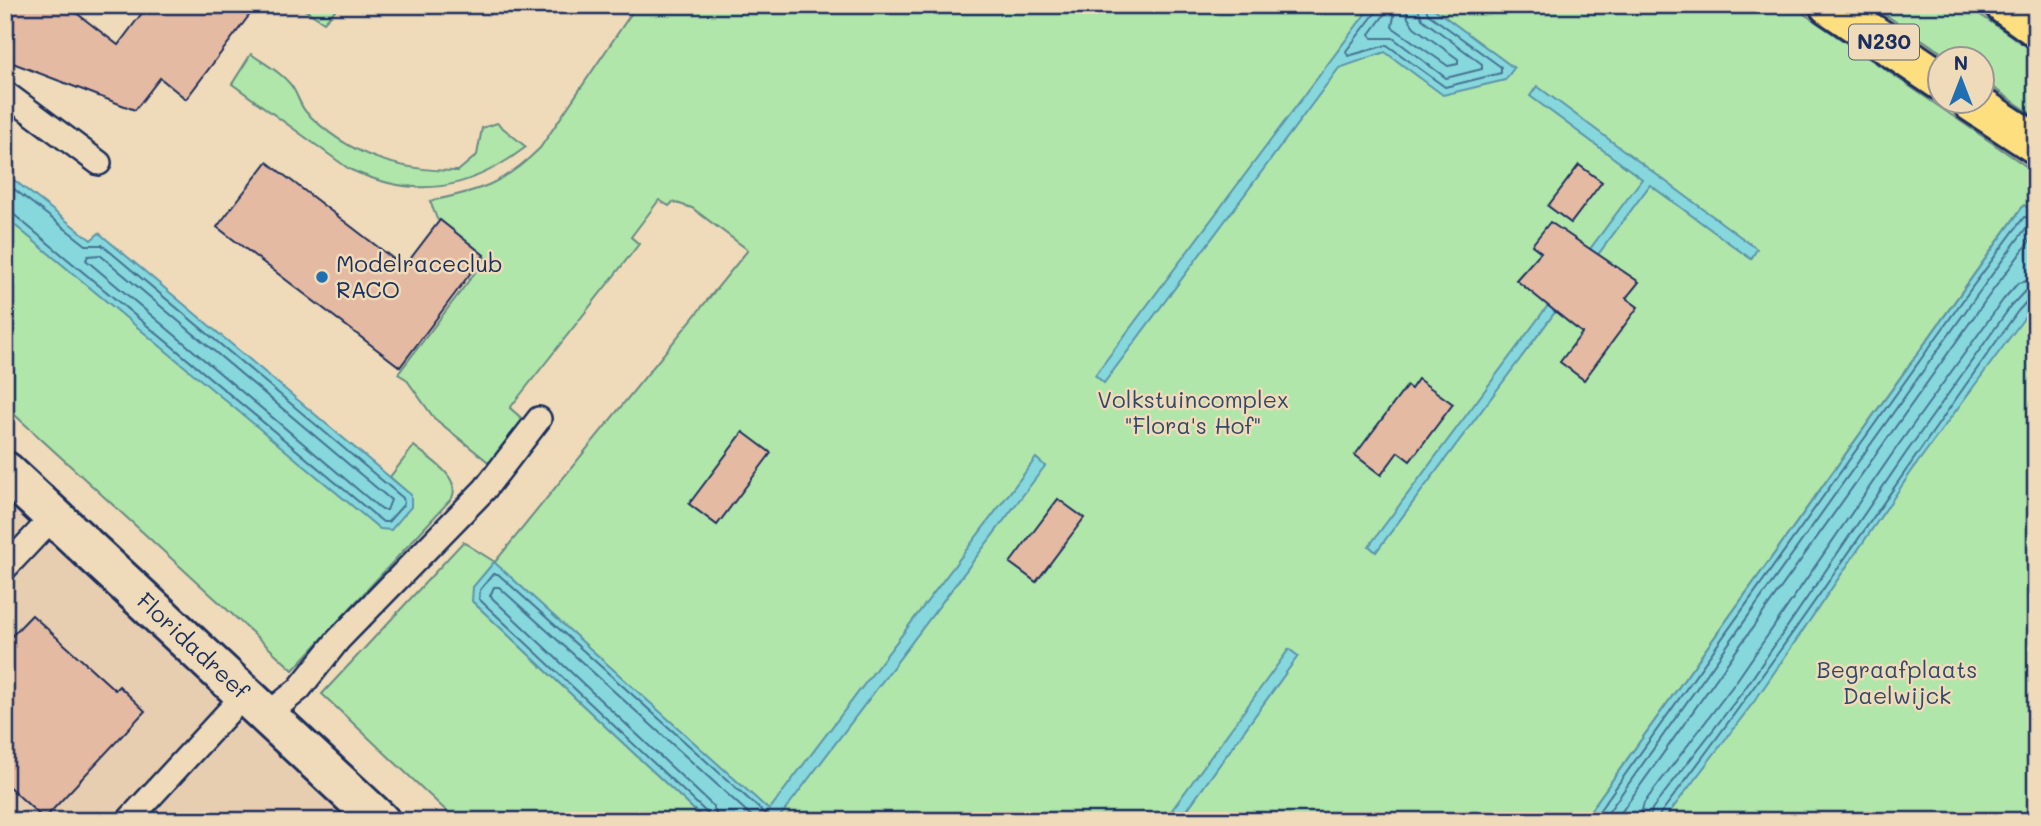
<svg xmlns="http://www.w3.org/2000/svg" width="2041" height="826" font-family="Mali,sans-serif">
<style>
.built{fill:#e8ceb0}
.green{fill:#b0e6a9;stroke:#668a84;stroke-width:2}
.water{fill:#86d8dd;stroke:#5b94aa;stroke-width:2}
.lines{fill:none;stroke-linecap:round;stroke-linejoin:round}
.shore{stroke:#467391;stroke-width:2}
.building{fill:#e5baa2;stroke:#1b2f5e;stroke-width:2}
.service-casing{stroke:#1b2f5e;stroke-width:28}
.tertiary-casing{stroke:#1b2f5e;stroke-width:44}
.primary-casing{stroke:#1b2f5e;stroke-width:44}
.service{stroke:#efdbb9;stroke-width:23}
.tertiary{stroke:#efdbb9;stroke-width:38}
.primary{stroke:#fedf80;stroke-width:38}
.poi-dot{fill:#1f6fb2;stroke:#efdbb9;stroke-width:2.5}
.labels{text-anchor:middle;stroke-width:5;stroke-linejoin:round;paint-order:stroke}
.shield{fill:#efdbb9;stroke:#5b6379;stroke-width:2}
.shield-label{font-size:21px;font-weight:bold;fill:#1b2f5e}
.poi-label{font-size:23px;fill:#1b2f5e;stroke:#efdbb9;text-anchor:start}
.park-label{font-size:23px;fill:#314a69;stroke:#efdbb9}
.street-label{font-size:23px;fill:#1b2f5e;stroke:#efdbb9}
</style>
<rect width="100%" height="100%" fill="#efdbb9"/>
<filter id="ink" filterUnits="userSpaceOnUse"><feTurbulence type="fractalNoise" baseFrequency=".0143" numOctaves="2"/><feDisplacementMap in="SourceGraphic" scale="14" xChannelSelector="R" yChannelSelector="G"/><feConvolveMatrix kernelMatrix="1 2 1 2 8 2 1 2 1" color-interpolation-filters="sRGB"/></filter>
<g filter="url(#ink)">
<path class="built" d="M5 466 392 821H5Z"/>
<g class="green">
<path d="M297 5H340L324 22Z"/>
<path d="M637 5H1791L2036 173V213L2023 206 1583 821H781L472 601 706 821H457L322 694 463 542 495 562 748 250 692 208 673 202 669 206 659 200 631 237 639 244 510 408 526 422 492 465 434 418 406 379 398 374 486 258 437 219 430 201C479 191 504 184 540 148Z"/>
<path d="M1871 5H1966L2036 53V117L1982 80V60L1951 59Z"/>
<path d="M251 54C265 64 284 74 293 88 298 96 300 105 306 112 348 155 398 171 458 171L477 155 482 128 497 123 526 147C468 191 416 200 349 169L232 84Z"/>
<path d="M5 217 63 263 410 495 390 477 414 446C428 458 462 477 452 498L293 670 5 406Z"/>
<path d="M2036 261V821H1614Z"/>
</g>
<g class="water">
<path d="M1372 5H1429L1514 68 1505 80 1443 95 1385 52 1339 68 1104 383 1095 375Z"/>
<path d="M1537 86 1757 249 1751 259 1650 185 1376 552 1369 546 1642 179 1530 96Z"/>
<path d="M5 173 91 240 99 233 411 495V507L391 530 380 529 5 217Z"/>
<path d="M2024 205 2036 213V302L1918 462 1756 699 1663 821H1583Z"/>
<path d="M1036 458 1045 466 779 818 781 821H706L472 601 473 587 494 562 769 810Z"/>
<path d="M1289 649 1298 656 1179 821H1164Z"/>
</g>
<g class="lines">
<g class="shore">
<path d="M1377 5 1376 12 1346 51 1348 56 1387 45 1445 87 1501 73V67L1428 14 1425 5"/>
<path d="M1386 5 1384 15 1370 34 1372 38H1393L1446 78 1482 69V64L1422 19 1417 5"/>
<path d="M1396 5 1392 27 1448 66 1458 64V59L1414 27 1408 18 1406 5"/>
<path d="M5 182 86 245H102L403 498 404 504 388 522H383L12 213 5 212"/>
<path d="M100 255 391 500 387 510H382L86 260 88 256Z"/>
<path d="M710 821 707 813 479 599 480 590 493 574H498L773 821"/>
<path d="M719 821 713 806 490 596 494 587H499L757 821"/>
<path d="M1592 821 1973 286 2024 217 2036 219"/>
<path d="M1602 821 1980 291 2026 228 2036 227"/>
<path d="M1615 821 1988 297 2031 239 2036 238"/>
<path d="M1639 821 1644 803 1735 683 1897 447 2003 300 2018 283 2036 279"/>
<path d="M1649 821 1652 809 1744 690 1906 453 2011 306 2024 292 2036 289"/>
<path d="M1658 821 1660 814C1785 650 1898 479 2018 311L2029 299 2036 298"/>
</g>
</g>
<g class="building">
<path d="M5 5H66L118 45 148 5H257L186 99 160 78 135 110 5 60Z"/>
<path d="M267 162 404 267 440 220 484 255 400 367 217 227Z"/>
<path d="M1579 165 1602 182 1571 223 1548 206Z"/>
<path d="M1550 222 1639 282 1626 298 1638 307 1584 380 1560 362 1582 333 1516 280 1541 252 1532 245Z"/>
<path d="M1418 379 1453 404 1410 461 1398 452 1381 475 1355 455 1407 386 1411 389Z"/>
<path d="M743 432 771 453 717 525 689 504Z"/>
<path d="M1058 499 1084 518 1036 582 1010 563Z"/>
<path d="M32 615 115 690 119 686 145 711 44 819 5 783V643Z"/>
</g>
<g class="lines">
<defs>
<g id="service">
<path d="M5 93 99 163"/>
<path d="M5 568 54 516"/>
<path d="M267 715 299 689 338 640 485 489 539 419"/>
<path d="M128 821 245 694"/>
</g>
<path id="tertiary" d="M5 471 380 821"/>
<g id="primary">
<path d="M1829 5 1940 80"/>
<path d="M2005 5 2036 27"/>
<path d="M1972 102 2036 144"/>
</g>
</defs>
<use href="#service" class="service-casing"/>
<use href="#tertiary" class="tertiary-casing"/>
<use href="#primary" class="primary-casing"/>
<use href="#service" class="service"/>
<use href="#tertiary" class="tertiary"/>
<use href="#primary" class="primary"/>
</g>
</g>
<circle class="poi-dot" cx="322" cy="277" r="7"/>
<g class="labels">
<rect class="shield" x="1849" y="24.5" width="70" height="35" rx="5"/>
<g class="shield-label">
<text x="1884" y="49">N230</text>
</g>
<g class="poi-label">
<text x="336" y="272">Modelraceclub<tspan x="336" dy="26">RACO</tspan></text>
</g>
<g class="park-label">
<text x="1193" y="408">Volkstuincomplex<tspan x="1193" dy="26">"Flora's Hof"</tspan></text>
<text x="1897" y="678">Begraafplaats<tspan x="1897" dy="26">Daelwijck</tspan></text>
</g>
<g class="street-label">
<text transform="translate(193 646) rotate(43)" y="8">Floridadreef</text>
</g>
</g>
<rect width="2041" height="826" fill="none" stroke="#efdbb9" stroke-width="28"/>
<rect x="14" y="14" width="2013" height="798" fill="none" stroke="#1b2f5e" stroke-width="2.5" filter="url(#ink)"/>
<g transform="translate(1961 80)"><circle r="33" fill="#efdbb9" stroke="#9a9695" stroke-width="2"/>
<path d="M0-5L12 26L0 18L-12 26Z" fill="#1f6fb2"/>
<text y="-10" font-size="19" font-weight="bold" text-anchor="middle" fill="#1b2f5e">N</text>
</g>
</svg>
